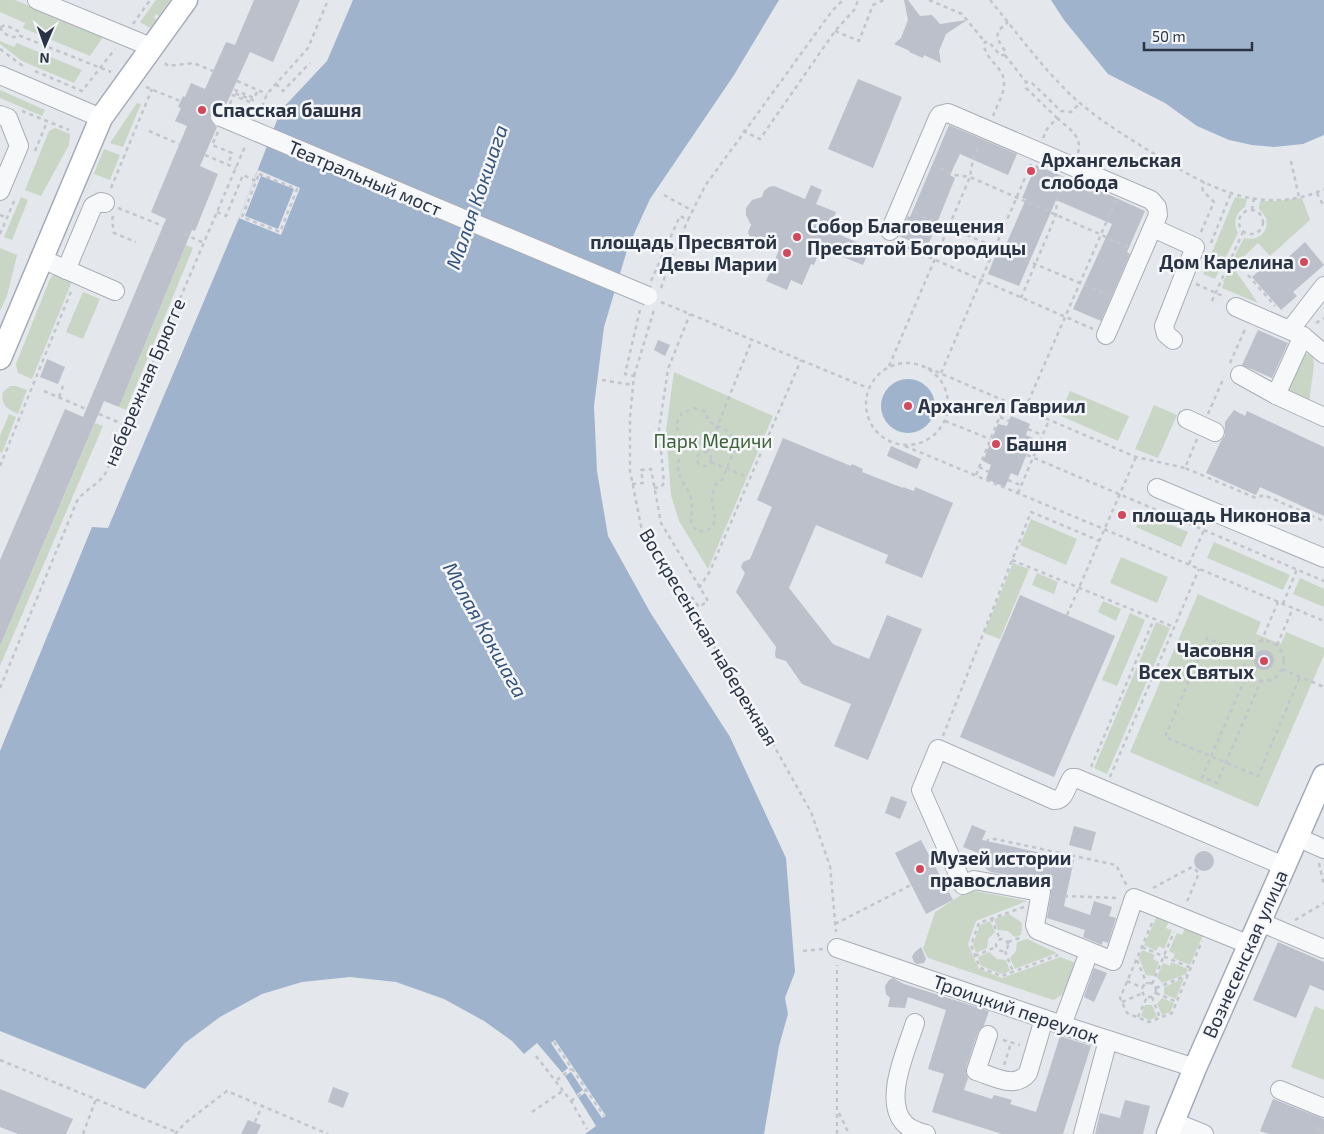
<svg xmlns="http://www.w3.org/2000/svg" width="1324" height="1134" font-family="'Exo 2',sans-serif">
<style>
.green{fill:#c9d6c5}
.water{fill:#9fb4cc}
.pier{fill:#e4e7ec;fill-rule:evenodd}
.building{fill:#bbc0ca}
.lines{fill:none;stroke-linecap:round;stroke-linejoin:round}
.minor-tunnel{stroke:#bfc3cb;stroke-width:18;stroke-dasharray:18 9;stroke-linecap:butt}
.minor-casing{stroke:#a9aeb7;stroke-width:20}
.major-casing{stroke:#a3abb8;stroke-width:25}
.path{stroke:#c2c5cb;stroke-width:2.5;stroke-dasharray:4 4;stroke-linecap:butt}
.minor{stroke:#f7f8fa;stroke-width:18}
.major{stroke:#fff;stroke-width:22}
.minor-bridge-casing{stroke:#a9aeb7;stroke-width:20;stroke-linecap:butt}
.minor-bridge{stroke:#f7f8fa;stroke-width:18}
.poi-dot{fill:#d1495b;stroke:#f4f6f9;stroke-width:2}
.labels{text-anchor:middle;stroke-width:5;stroke-linejoin:round;paint-order:stroke}
.poi-label{font-size:19px;font-weight:bold;fill:#2b3445;stroke:#f4f6f9;text-anchor:start}
.street-label{font-size:19px;fill:#2b3445;stroke:#f4f6f9}
.park-label{font-size:19px;fill:#3f6138;stroke:#f4f6f9}
.water-label{font-size:20px;font-style:italic;fill:#34527a;stroke:#f4f6f9}
</style>
<rect width="100%" height="100%" fill="#e4e7ec"/>
<g class="green">
<path d="M0 0H15L103 37 90 56 23 28 25 23 0 12Z"/>
<path d="M156 0H170L159 16 156 14 154 17 157 20 150 28 140 22Z"/>
<path d="M0 41 14 47 17 43 82 70 74 83 22 61 0 44Z"/>
<path d="M0 90 45 110 42 116 0 98Z"/>
<path d="M137 103 141 104 123 147 110 143Z"/>
<path d="M55 128 70 134 69 145 41 196 25 190 49 131Z"/>
<path d="M104 149 120 155 110 180 94 174 62 251Z"/>
<path d="M21 197 28 200 12 240 4 237Z"/>
<path d="M1235 197 1247 199 1245 207C1235 214 1233 222 1238 233L1215 279 1203 274Z"/>
<path d="M1302 198 1310 220 1270 256 1258 243 1233 267 1258 303 1222 288 1224 282 1223 281 1231 269 1230 265 1244 238C1264 243 1275 222 1259 209L1260 201H1275Z"/>
<path d="M186 245 193 248 126 410 119 407Z"/>
<path d="M0 248 17 255 7 296 0 311Z"/>
<path d="M58 273 73 279 32 379 18 373 16 364 50 279 53 275Z"/>
<path d="M83 292 100 299 83 339 66 332Z"/>
<path d="M1307 354 1313 356 1314 365 1309 402 1291 394 1286 387 1299 355Z"/>
<path d="M674 372 773 416 708 569 679 521 671 495 666 430Z"/>
<path d="M10 386H16L27 390 18 414C8 409 0 405 3 392Z"/>
<path d="M1070 391 1129 416 1118 441 1059 415Z"/>
<path d="M1154 405 1177 415 1158 458 1135 449Z"/>
<path d="M9 414 16 417 2 453 0 452V436Z"/>
<path d="M95 423 103 426 0 666V646Z"/>
<path d="M1143 513 1188 532 1181 547 1136 527Z"/>
<path d="M1031 519 1077 539 1066 565 1020 545Z"/>
<path d="M1214 542 1290 575 1283 590 1207 558Z"/>
<path d="M1121 557 1168 577 1157 603 1110 583Z"/>
<path d="M1013 563 1029 569 1000 639 984 633Z"/>
<path d="M1037 573 1058 582 1054 594 1032 585Z"/>
<path d="M1300 578 1324 589V607L1293 594Z"/>
<path d="M1198 594 1261 622 1256 634 1278 643 1281 644 1286 632 1324 648V655L1258 807 1130 752Z"/>
<path d="M1103 601 1121 609 1116 621 1098 612Z"/>
<path d="M1130 613 1145 620 1117 686 1102 680Z"/>
<path d="M1156 622 1170 628 1107 774 1094 768Z"/>
<path d="M969 890 1027 901 976 921 968 944 979 969 1002 978 1060 957 1076 963 1064 994 1053 1000 928 958 923 949 935 912Z"/>
<path d="M1009 914 1022 923 1021 935 1015 937 1008 931 998 930 994 919Z"/>
<path d="M1157 916 1169 921 1166 928 1172 930 1164 949 1159 946 1156 951 1144 945Z"/>
<path d="M990 921 995 932 988 939 987 948 976 953 973 944 980 925Z"/>
<path d="M1185 928 1203 935 1190 965 1173 958 1175 954 1169 951 1177 933 1182 935Z"/>
<path d="M1027 939 1057 953 1015 969 1010 958 1016 951 1017 942Z"/>
<path d="M1142 950 1155 955 1153 959 1159 962 1154 976 1146 975 1139 958Z"/>
<path d="M989 952 997 959 1006 960 1010 971 1002 974 981 966 978 957Z"/>
<path d="M1171 962 1188 969 1186 974 1162 983 1157 977 1163 963 1170 966Z"/>
<path d="M1184 978 1176 999 1164 994V987Z"/>
<path d="M1162 998 1174 1003 1170 1012 1162 1015 1157 1004Z"/>
<path d="M1145 1005H1152L1157 1017 1149 1020 1141 1016Z"/>
<path d="M1315 1006 1324 1010V1080L1291 1067Z"/>
</g>
<g class="water">
<path d="M353 0H779L734 75 650 199 628 247 604 327 594 406 597 471 608 536 650 612 730 737 786 858 795 972 785 998 788 1014 779 1046 764 1134H585L596 1126 565 1076 537 1043 524 1054 512 1041 484 1021 444 999 396 982 350 977 302 982 262 994 220 1017 185 1043 145 1089 0 1031V751L92 527 108 528 239 218 281 110 327 61Z"/>
<path d="M1051 0H1324V135L1303 144 1274 147 1252 145 1229 140 1197 126 1165 103 1108 74 1064 20Z"/>
<circle cx="908" cy="406" r="27"/>
</g>
<g class="pier">
<path d="M258 170 300 188 281 235 239 218ZM261 176 294 189 278 229 245 216Z"/>
<path d="M555 1040 606 1116 602 1118 585 1093 579 1097 577 1094 583 1090 571 1072 565 1076 562 1073 568 1068 551 1043Z"/>
</g>
<g class="building">
<path d="M254 0H300L273 62 250 52 225 107H219L211 112V119L217 127 200 166 218 174 195 231 192 230 119 407 104 401 0 646V560L65 409 83 417 166 219 151 212 187 126 175 121 181 108 178 107 183 96 185 97 191 83 205 89 226 42 235 45Z"/>
<path d="M904 0H908L920 16 932 15 940 24 967 20 946 34 939 51 941 63 924 55 923 58 909 52 910 51 894 44 901 38 908 20Z"/>
<path d="M858 79 902 97 873 168 828 149Z"/>
<path d="M949 125 1017 154 1008 175 960 154 950 175 955 178 927 248 899 236 908 216 910 217Z"/>
<path d="M1036 165 1071 180 1072 178 1145 211 1127 252 1130 254 1101 321 1073 309 1112 224 1056 200 1019 286 988 274 996 254 1001 256 1026 199 1022 198Z"/>
<path d="M811 185 822 190 816 204 836 212 829 230 870 248 863 265 821 248 814 265 811 264 802 285 791 280 787 290 766 281 779 250 750 238 748 232 751 225 746 215V208L752 200 762 197 764 191 769 187 774 186 805 199Z"/>
<path d="M1305 242 1324 265 1293 292 1297 296 1281 310 1252 277 1268 263 1274 270Z"/>
<path d="M1258 330 1288 343 1272 378 1242 365Z"/>
<path d="M658 340 670 345 665 356 654 350Z"/>
<path d="M47 359 65 367 58 384 40 377Z"/>
<path d="M1234 410 1245 416 1247 411 1324 447V516L1260 487 1256 495 1206 473 1221 441 1225 436V422Z"/>
<path d="M1011 416 1030 424 1026 435 1033 438 1018 476 1011 473 1005 487 986 479 991 465 983 461 998 424 1007 426Z"/>
<path d="M783 438 851 466 852 464 863 469 862 472 903 488V487L914 491 915 487 953 503 922 578 885 563 888 555 816 525 789 588 833 644 869 659 887 615 922 629 868 760 834 746 851 704 802 684 786 661 776 658 775 654 776 647 736 592 745 573 741 567 743 562 750 559 772 507 757 500Z"/>
<path d="M891 446 921 459 917 469 887 456Z"/>
<path d="M1020 595 1115 636 1054 777 960 737Z"/>
<circle cx="1264" cy="660" r="10"/>
<path d="M891 796 907 802 900 819 885 813Z"/>
<path d="M972 825 986 831 982 840 1074 860 1064 906 1090 915 1094 901 1112 907 1109 916 1116 918 1108 943 1103 941 1102 945 1083 937 1085 930 1047 918 1051 894V885L1043 882 991 872 986 869 982 862 983 855 963 847Z"/>
<path d="M1074 826 1096 832 1091 851 1069 845Z"/>
<path d="M921 840 953 900 926 914 895 853Z"/>
<circle cx="1204" cy="861" r="10"/>
<path d="M1278 942 1324 962V991L1310 985 1296 1018 1253 1000Z"/>
<path d="M921 947 926 959 924 963 917 964 914 962 912 957 914 953Z"/>
<path d="M1094 968 1107 973 1094 1002 1084 997Z"/>
<path d="M893 978 904 984 989 1011 984 1025 978 1032 966 1068V1073L968 1078 964 1090 992 1099 994 1095 1012 1100 1010 1104 1036 1112 1060 1036 1091 1046 1063 1134H1002L932 1112 944 1074 928 1069 946 1010 908 997 905 1008 888 1007 890 998 886 994 885 986 889 980Z"/>
<path d="M333 1087 349 1093 343 1108 328 1102Z"/>
<path d="M0 1089 73 1119 66 1134H18L0 1127Z"/>
<path d="M1273 1099 1324 1119V1134H1269L1260 1131Z"/>
<path d="M1125 1100 1150 1106 1143 1134H1095L1100 1113 1120 1118Z"/>
<path d="M248 1120 261 1125 257 1134H241Z"/>
</g>
<g class="lines">
<path class="minor-tunnel" d="M1322 1134 1324 1129"/>
<defs>
<g id="minor">
<path d="M37 0 151 47"/>
<path d="M0 75 101 118"/>
<path d="M0 115 8 118 19 146 0 191"/>
<path d="M1153 228 1195 247 1164 326 1166 334 1173 340"/>
<path d="M890 231 938 118 940 115 948 113 1151 200 1157 207 1158 215 1106 335"/>
<path d="M42 259 115 291"/>
<path d="M66 270 93 206 101 202 105 203"/>
<path d="M1236 307 1303 336 1324 354"/>
<path d="M1290 330 1324 286"/>
<path d="M1240 375 1276 395 1324 417"/>
<path d="M1276 395 1303 336"/>
<path d="M1187 419 1215 432"/>
<path d="M1157 488 1324 558"/>
<path d="M1297 837 1324 849"/>
<path d="M1260 922 1324 949"/>
<path d="M1250 945 1134 898 1113 961 1037 930 1035 925 1041 892 974 880 963 885 921 790 938 749 1054 800C1065 801 1066 786 1072 778H1076L1284 866"/>
<path d="M837 948 1062 1025 1195 1068"/>
<path d="M915 1023C907 1049 882 1101 905 1124 911 1130 919 1132 926 1134"/>
<path d="M1062 1025 1089 952"/>
<path d="M988 1035 976 1071C993 1076 1015 1090 1028 1073L1044 1019"/>
<path d="M1280 1090 1324 1108"/>
<path d="M1172 1121 1204 1134"/>
<path d="M1083 1134 1108 1040"/>
</g>
<g id="major">
<path d="M0 358 101 118 186 0"/>
<path d="M1168 1134 1195 1068 1324 776"/>
</g>
</defs>
<use href="#minor" class="minor-casing"/>
<use href="#major" class="major-casing"/>
<g class="path">
<path d="M929 0 962 14 985 42"/>
<path d="M990 0C1013 28 1035 58 1060 84 1085 111 1117 131 1148 150 1174 166 1202 184 1231 193 1259 203 1297 203 1324 189"/>
<path d="M133 24 150 0"/>
<path d="M0 27C2 33 9 37 15 37L18 35 111 72"/>
<path d="M1 27 5 25 18 31V35"/>
<path d="M835 31 859 41 873 5 884 0"/>
<path d="M0 49 23 66"/>
<path d="M1005 55 1026 82"/>
<path d="M165 63 168 66 193 63 213 71"/>
<path d="M35 71 82 91 115 49"/>
<path d="M237 81 267 94"/>
<path d="M276 84 283 91 310 63"/>
<path d="M146 87 180 101"/>
<path d="M230 104 233 95 252 103 253 100 234 93 235 90 254 98 258 90"/>
<path d="M22 111 69 130"/>
<path d="M259 114 267 94 308 48 328 0"/>
<path d="M993 116C997 105 1005 93 1004 81 1003 66 981 57 985 42H989L1000 55H1005V51C996 37 993 34 1008 22"/>
<path d="M1057 118C1068 128 1083 136 1078 153"/>
<path d="M149 131 179 144"/>
<path d="M743 131 760 139 835 31 855 9 858 0"/>
<path d="M218 132 212 145 232 153 228 165"/>
<path d="M1043 138 1047 129 1057 118 1026 88V82H1031L1061 111 1071 112 1080 103"/>
<path d="M35 151 47 122"/>
<path d="M205 155 236 168"/>
<path d="M1291 161 1299 197"/>
<path d="M933 165 955 175 970 177 1129 247"/>
<path d="M259 174 297 189 280 232 242 217Z"/>
<path d="M111 188 152 89"/>
<path d="M1317 193 1324 207"/>
<path d="M664 195 693 211"/>
<path d="M118 208 163 226"/>
<path d="M1252 210 1254 198"/>
<circle cx="1251" cy="222" r="12"/>
<path d="M217 212 226 216 243 175 256 181"/>
<path d="M915 213 1108 295"/>
<path d="M0 215 7 218"/>
<path d="M113 216 112 220 114 233 136 242"/>
<path d="M1201 232 1214 202 1203 191 1202 186 1204 182"/>
<path d="M0 234 15 199"/>
<path d="M184 234 204 243"/>
<path d="M1211 243 1231 193"/>
<path d="M899 244 1093 329"/>
<path d="M1248 275 1275 306"/>
<path d="M651 281 680 216 688 220 705 186 832 11 843 0"/>
<path d="M1196 284 1225 297"/>
<path d="M661 288 670 262 688 220"/>
<path d="M1021 298 1056 215 1057 200 1066 181"/>
<path d="M1212 301 1243 232"/>
<path d="M661 302 868 388"/>
<path d="M640 310 625 374 634 376 630 417V471L642 531 682 599 744 692 811 812 830 866 836 932"/>
<path d="M1316 323 1324 318"/>
<circle cx="907" cy="404" r="41"/>
<path d="M1230 363 1246 327"/>
<path d="M889 366 970 177 973 159 980 144"/>
<path d="M928 368 1136 457 1185 468"/>
<path d="M941 373 1031 164"/>
<path d="M634 376 654 310"/>
<path d="M602 380 633 385"/>
<path d="M44 391 86 409"/>
<path d="M59 397 63 386"/>
<path d="M694 408 706 412 708 421 727 431 735 440 736 447 722 480 715 485C714 489 712 494 712 498 712 513 722 522 705 532L696 530 691 523 692 502 690 494 682 481 678 471 680 436 676 425 682 413Z"/>
<path d="M1025 409 1116 200"/>
<path d="M99 414 125 425"/>
<path d="M1208 414 1224 377"/>
<path d="M1000 417 1009 421"/>
<path d="M945 421 990 439"/>
<path d="M1028 429 1042 435"/>
<path d="M1197 439 1185 468 1256 498 1264 495 1324 521"/>
<path d="M905 446 1324 621"/>
<circle cx="704" cy="459" r="7"/>
<path d="M707 452 752 340"/>
<path d="M1027 455 1324 581"/>
<path d="M711 462 747 477"/>
<path d="M0 466 72 289"/>
<path d="M979 467 989 472"/>
<path d="M976 475 1006 401"/>
<path d="M1008 480 1020 485"/>
<path d="M632 484 643 483 641 470 651 469 661 523 708 601 699 607 690 595 682 599"/>
<path d="M654 488 661 487 664 483 659 429 668 369 690 314"/>
<path d="M1018 493 1049 420"/>
<path d="M1012 560 1174 627"/>
<path d="M1189 564 1204 530"/>
<path d="M699 588 710 571 801 360"/>
<path d="M1283 604 1297 569"/>
<path d="M1067 615 1136 457"/>
<circle cx="1264" cy="661" r="20"/>
<path d="M1261 642 1278 602"/>
<path d="M1277 645 1293 608"/>
<path d="M1245 654 1207 638 1165 737 1258 776 1300 677"/>
<path d="M1282 669 1324 687"/>
<path d="M1248 672 1202 777 1217 783 1261 681"/>
<path d="M0 688 77 501C85 489 99 485 106 472L246 144"/>
<path d="M943 736 1031 512 1100 541"/>
<path d="M1091 767 1154 619"/>
<path d="M1110 777 1199 569"/>
<path d="M1319 863 1324 886"/>
<path d="M976 864 977 859 988 840 995 839 1116 865 1127 886"/>
<path d="M1153 888 1192 867 1199 873 1186 904"/>
<path d="M1064 896 1118 898"/>
<path d="M1024 907 979 923 971 945 980 968 1002 976 1058 955"/>
<path d="M991 918 1000 939"/>
<path d="M1295 920 1324 903"/>
<path d="M1152 923 1120 998 1127 1013 1149 1022 1172 1013 1202 941"/>
<path d="M835 924 911 885"/>
<circle cx="1002" cy="945" r="6"/>
<path d="M1008 942 1022 937"/>
<path d="M1142 947 1191 968"/>
<path d="M803 951 823 949"/>
<path d="M1005 951 1013 972"/>
<path d="M975 956 996 947"/>
<path d="M1137 960 1147 984"/>
<path d="M1127 981 1143 988"/>
<circle cx="1149" cy="990" r="7"/>
<path d="M1152 984 1174 932"/>
<path d="M1156 988 1188 975"/>
<path d="M1156 993 1177 1002"/>
<path d="M1152 997 1160 1018"/>
<path d="M1122 1002 1143 993"/>
<path d="M1138 1017 1147 997"/>
<path d="M1003 1040 1020 1045"/>
<path d="M554 1042 604 1116"/>
<path d="M536 1056 571 1101 587 1129"/>
<path d="M0 1060 176 1132"/>
<path d="M1004 1065 1011 1043"/>
<path d="M557 1080 571 1069"/>
<path d="M571 1101 586 1090"/>
<path d="M532 1112 564 1090"/>
<path d="M839 1113 849 1134"/>
<path d="M255 1122 262 1106"/>
<path d="M83 1134 96 1099"/>
<path d="M175 1134 185 1123 227 1091 328 1134"/>
<path d="M837 1134V965"/>
</g>
<use href="#minor" class="minor"/>
<use href="#major" class="major"/>
<defs>
<path id="minor-bridge" d="M221 117 648 296"/>
</defs>
<use href="#minor-bridge" class="minor-bridge-casing"/>
<use href="#minor-bridge" class="minor-bridge"/>
</g>
<g class="poi-dot">
<circle cx="202" cy="110" r="5"/>
<circle cx="1031" cy="171" r="5"/>
<circle cx="797" cy="237" r="5"/>
<circle cx="787" cy="253" r="5"/>
<circle cx="1304" cy="262" r="5"/>
<circle cx="908" cy="406" r="5"/>
<circle cx="996" cy="444" r="5"/>
<circle cx="1122" cy="515" r="5"/>
<circle cx="1264" cy="661" r="5"/>
<circle cx="920" cy="869" r="5"/>
</g>
<g class="labels">
<g class="poi-label">
<text x="212" y="117">Спасская башня</text>
<text x="1041" y="167">Архангельская<tspan x="1041" dy="22">слобода</tspan></text>
<text x="807" y="233">Собор Благовещения<tspan x="807" dy="22">Пресвятой Богородицы</tspan></text>
<text x="777" y="249" text-anchor="end">площадь Пресвятой<tspan x="777" dy="22">Девы Марии</tspan></text>
<text x="1294" y="269" text-anchor="end">Дом Карелина</text>
<text x="918" y="413">Архангел Гавриил</text>
<text x="1006" y="451">Башня</text>
<text x="1132" y="522">площадь Никонова</text>
<text x="1254" y="657" text-anchor="end">Часовня<tspan x="1254" dy="22">Всех Святых</tspan></text>
<text x="930" y="865">Музей истории<tspan x="930" dy="22">православия</tspan></text>
</g>
<g class="street-label">
<text transform="translate(365 178) rotate(23)" y="7">Театральный мост</text>
<text transform="translate(144 382) rotate(-67)" y="7">набережная Брюгге</text>
<text transform="translate(709 637) rotate(59)" y="7">Воскресенская набережная</text>
<text transform="translate(1245 954) rotate(-66)" y="7">Вознесенская улица</text>
<text transform="translate(1016 1009) rotate(19)" y="7">Троицкий переулок</text>
</g>
<g class="park-label">
<text x="713" y="448">Парк Медичи</text>
</g>
<g class="water-label">
<text transform="translate(477 197) rotate(-71)" y="7">Малая Кокшага</text>
<text transform="translate(485 630) rotate(61)" y="7">Малая Кокшага</text>
</g>
</g>
<g transform="translate(45 45) rotate(182)" stroke="#f4f6f9" stroke-width="4" paint-order="stroke">
<path d="M0-4L9 19L0 12L-9 19Z" fill="#2b3445"/>
<text y="-8" font-size="14" font-weight="bold" text-anchor="middle" fill="#2b3445">N</text>
</g>
<path d="M1144 42v8h108v-8" fill="none" stroke="#2b3445" stroke-width="2.5"/>
<text x="1152" y="42" font-size="15" fill="#2b3445" stroke="#f4f6f9" stroke-width="4" paint-order="stroke">50 m</text>
</svg>
